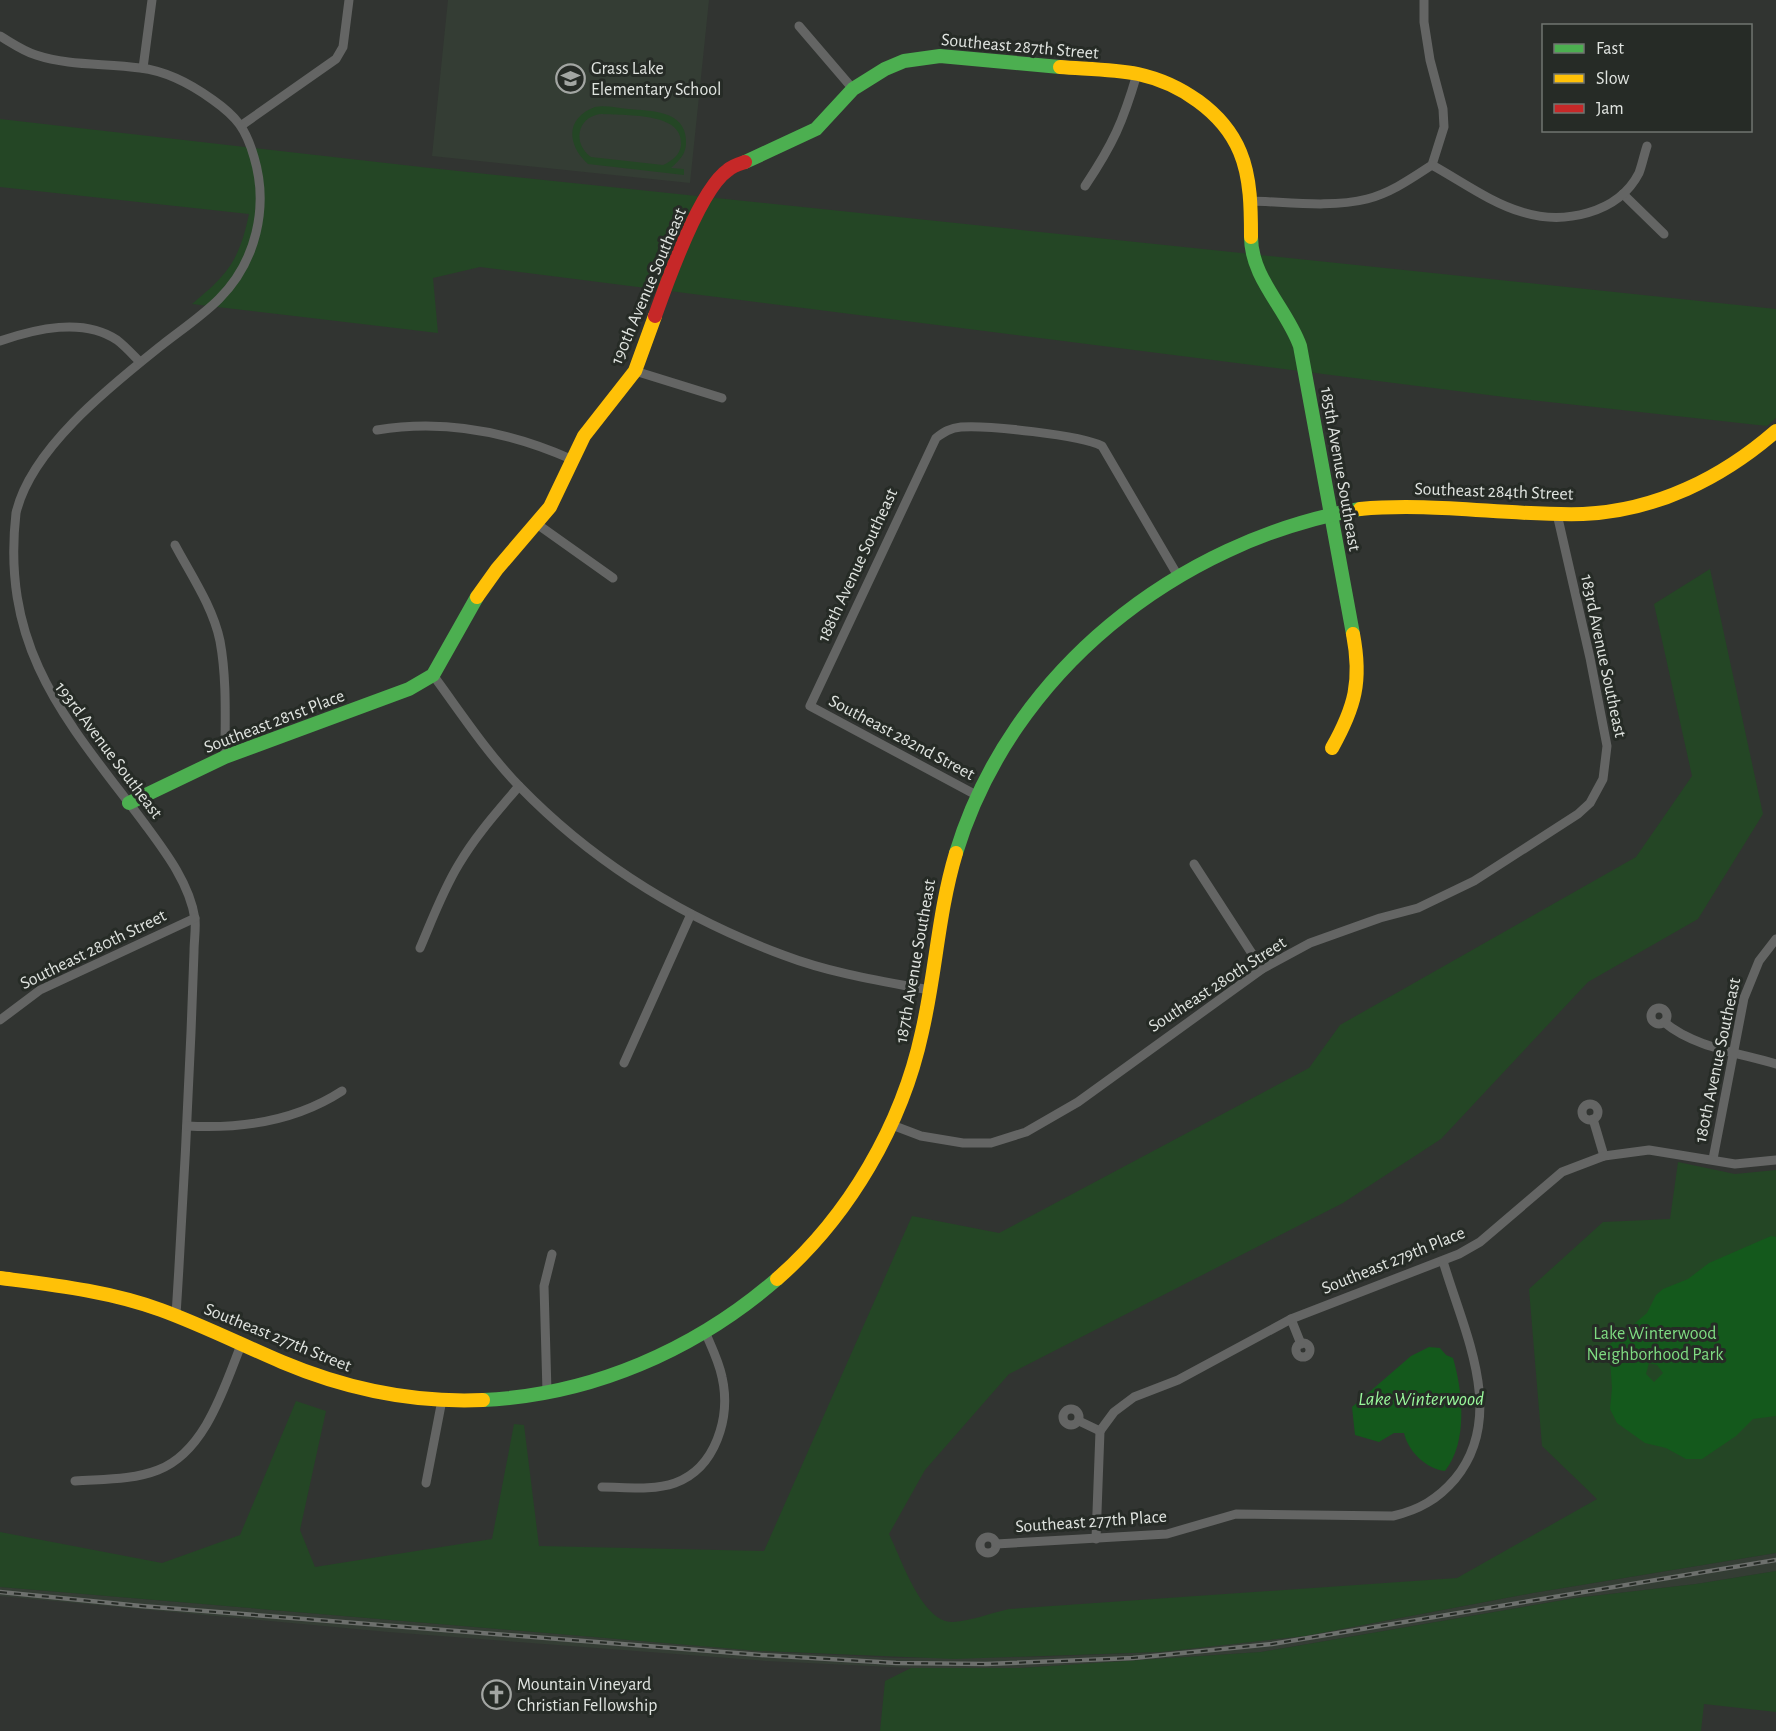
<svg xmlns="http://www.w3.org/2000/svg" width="1776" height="1731" font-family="'Alegreya Sans',sans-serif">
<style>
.built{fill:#343d34}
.green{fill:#244625;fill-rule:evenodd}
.water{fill:#14591c;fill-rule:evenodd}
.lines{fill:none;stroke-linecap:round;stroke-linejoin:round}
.street{stroke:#646564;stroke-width:9}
.fast{stroke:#4caf50;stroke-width:14}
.slow{stroke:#ffc107;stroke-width:14}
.jam{stroke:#c62828;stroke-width:14}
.rail-casing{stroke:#6d706d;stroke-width:4.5}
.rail{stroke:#262b26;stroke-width:2;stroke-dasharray:7;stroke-linecap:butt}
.labels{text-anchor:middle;stroke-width:6;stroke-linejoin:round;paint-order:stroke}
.street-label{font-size:18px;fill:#e0e4e0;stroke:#262b26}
.poi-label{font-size:18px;fill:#e0e4e0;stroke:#262b26;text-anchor:start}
.park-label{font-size:18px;fill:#7fdc82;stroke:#262b26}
.water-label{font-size:20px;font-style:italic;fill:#99f79b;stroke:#262b26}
</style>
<rect width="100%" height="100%" fill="#313431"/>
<g class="built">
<path d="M448 0H709L690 183 432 156Z"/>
<path d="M1776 1553V1571L1696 1584 1575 1598 1261 1652 1020 1668H911L766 1661 388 1632 0 1596V1587L759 1651 896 1658 1040 1657 1160 1652 1305 1636 1533 1593Z"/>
</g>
<g class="green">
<path d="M595 107C605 105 617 108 628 109 650 111 685 110 686 140 687 153 680 160 671 168L684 169V175L588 164C567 145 565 118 595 107ZM600 114C623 116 684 111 681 145 680 155 672 161 663 165L591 157C573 144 576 118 600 114Z"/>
<path d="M0 119 430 168 1776 309V418L1767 426 1512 398 480 267 433 278 438 333 192 304C228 274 239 261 249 214L0 187Z"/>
<path d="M1710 569 1763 814 1698 919 1588 982 1441 1139 1343 1203 1009 1374 925 1470 889 1534C901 1558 922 1623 953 1622 971 1621 991 1613 1009 1609L1457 1578 1597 1499 1542 1446 1529 1289 1603 1222 1670 1219 1678 1162 1735 1174 1776 1170V1553L1533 1593 1305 1636 1160 1652 954 1659 759 1651 0 1587V1532L162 1563 240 1535 296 1401 326 1411 300 1530 315 1567 492 1539 514 1424 524 1425 539 1546 764 1551 912 1216 999 1233 1309 1068 1340 1025 1636 857 1692 776 1654 604Z"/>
<path d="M1776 1571V1712L1704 1704 1701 1731H880L885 1681 911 1668H1020L1261 1652 1575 1598 1696 1584Z"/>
</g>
<g class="water">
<path d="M1771 1236 1776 1237V1416L1753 1419 1736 1436 1702 1459H1686L1666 1448 1645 1443 1617 1423 1610 1409 1612 1388 1609 1345 1647 1313 1656 1295 1663 1289 1688 1279 1709 1263ZM1649 1363 1657 1365 1663 1373 1654 1382 1646 1374Z"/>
<path d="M1429 1347 1440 1348 1446 1355 1453 1358C1463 1392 1468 1442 1445 1471 1426 1469 1408 1451 1404 1433H1394L1379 1442 1355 1435 1352 1407 1411 1356Z"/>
</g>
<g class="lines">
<g class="street">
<path d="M1424 0V22L1430 60 1443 109 1444 127 1432 165"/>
<path d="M799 26 853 89"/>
<path d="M0 36C12 43 23 51 36 55 69 66 105 63 140 68 167 71 191 84 213 100 237 117 246 129 254 157 269 207 256 262 219 299 202 316 181 330 162 345 112 385 31 448 16 513 0 654 71 725 147 827 167 854 190 885 195 919 196 930 194 941 194 952 193 979 192 1006 191 1032 187 1127 182 1221 176 1315"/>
<path d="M143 68 152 0"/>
<path d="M242 125 336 59 343 47 349 0"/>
<path d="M1085 186C1113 144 1123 122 1137 74"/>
<path d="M1623 194 1664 234"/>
<path d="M1251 201C1288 202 1331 208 1367 199 1391 193 1412 178 1432 165 1461 181 1491 203 1522 212 1563 225 1618 214 1639 173 1642 165 1644 155 1647 146"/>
<path d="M0 341C35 329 83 317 117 340 125 346 133 355 140 362"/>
<path d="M635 371 722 398"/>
<path d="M377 430C443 419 510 432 571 459"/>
<path d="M537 524 613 578"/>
<path d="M175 545C191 575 213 607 220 641 227 679 225 719 225 757"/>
<path d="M433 675C461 713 487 753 520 787 593 862 684 918 783 955 830 973 880 981 929 990"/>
<path d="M978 796 810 706 936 438C944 432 950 428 961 427 986 425 1081 435 1102 446L1178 576"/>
<path d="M1194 864 1262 969"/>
<path d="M420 948C432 920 443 890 459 864 476 835 498 811 519 786"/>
<circle cx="1659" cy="1016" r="8"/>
<path d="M0 1020 40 990 195 918"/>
<path d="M1664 1022C1693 1047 1740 1053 1776 1064"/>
<path d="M624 1063 691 914"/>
<circle cx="1590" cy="1112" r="8"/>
<path d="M1593 1119 1604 1156"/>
<path d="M892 1125 921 1136 963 1143H991L1026 1132 1078 1102 1262 969 1310 943 1380 918 1418 908 1474 881 1578 814 1590 803 1603 779 1607 746 1590 658 1557 514"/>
<path d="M187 1126C241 1129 296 1121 342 1091"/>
<path d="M1713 1159 1744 998 1759 961 1776 939"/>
<path d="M1291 1319 1301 1344"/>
<circle cx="1303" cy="1350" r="7"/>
<path d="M547 1392 544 1286 552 1254"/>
<circle cx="1071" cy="1417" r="8"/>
<path d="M1079 1421 1100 1431"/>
<path d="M1100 1431 1114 1412 1134 1397 1178 1380 1291 1319 1459 1254 1480 1242 1562 1172 1604 1156 1649 1150 1735 1164 1776 1160"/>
<path d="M75 1481C102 1479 133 1480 158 1470 205 1452 224 1388 241 1345"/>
<path d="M426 1483 442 1400"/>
<path d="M602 1487C625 1487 652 1491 675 1483 716 1468 731 1417 722 1377 719 1362 712 1348 706 1334"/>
<circle cx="988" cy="1545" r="8"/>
<path d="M1096 1539 1100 1431"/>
<path d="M996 1544 1167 1534 1236 1514 1393 1516C1419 1510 1438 1499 1455 1479 1508 1415 1463 1330 1443 1261"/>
</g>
<g class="fast">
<path d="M745 162 816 129 853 89 885 69 904 61 940 56 1060 67"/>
<path d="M1251 237C1251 278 1287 309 1300 346L1353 634"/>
<path d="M129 803 225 757 409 689 433 675 477 597"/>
<path d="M956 853C1011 672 1177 541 1360 509"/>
<path d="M483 1400C592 1395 695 1350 777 1279"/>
</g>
<g class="slow">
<path d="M1060 67C1085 69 1113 69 1138 74 1179 83 1223 111 1240 152 1251 178 1251 210 1251 237"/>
<path d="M1360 509C1435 502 1508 516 1583 514 1656 511 1722 478 1776 431"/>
<path d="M477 597 497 569 550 507 584 436 635 371 655 316"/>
<path d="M1332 748C1355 707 1362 681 1353 634"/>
<path d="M0 1278C54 1285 109 1291 161 1310 202 1325 242 1345 282 1362 346 1389 414 1403 483 1400"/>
<path d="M777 1279C849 1216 902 1125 922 1032 936 972 938 913 956 853"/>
</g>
<path class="jam" d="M655 316C667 282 700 189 728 170 732 166 739 164 745 162"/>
<defs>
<path id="rail" d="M0 1592 141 1606 761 1655 896 1663 986 1664 1133 1658 1272 1644 1776 1560"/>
</defs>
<use href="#rail" class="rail-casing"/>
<use href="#rail" class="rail"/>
</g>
<defs>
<symbol id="school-ring" viewBox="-11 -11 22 22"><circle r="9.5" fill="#262b26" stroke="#a3a6a3" stroke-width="1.5"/><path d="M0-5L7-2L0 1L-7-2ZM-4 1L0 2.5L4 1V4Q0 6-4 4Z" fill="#a3a6a3"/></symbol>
<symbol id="church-ring" viewBox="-11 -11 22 22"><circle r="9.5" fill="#262b26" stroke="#a3a6a3" stroke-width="1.5"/><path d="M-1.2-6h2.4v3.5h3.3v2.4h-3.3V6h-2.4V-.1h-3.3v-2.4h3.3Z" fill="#a3a6a3"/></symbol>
</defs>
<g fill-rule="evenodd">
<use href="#school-ring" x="554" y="62" width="33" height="33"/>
<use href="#church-ring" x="480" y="1678" width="33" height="33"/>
</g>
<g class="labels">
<g class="street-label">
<text transform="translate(1020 46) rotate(5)" y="6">Southeast 287th Street</text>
<text transform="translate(648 286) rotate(-67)" y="6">190th Avenue Southeast</text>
<text transform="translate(1341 469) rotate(80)" y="6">185th Avenue Southeast</text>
<text transform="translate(1494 491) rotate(2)" y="6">Southeast 284th Street</text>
<text transform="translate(857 565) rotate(-65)" y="6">188th Avenue Southeast</text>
<text transform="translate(1604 656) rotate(78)" y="6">183rd Avenue Southeast</text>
<text transform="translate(274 721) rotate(-21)" y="6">Southeast 281st Place</text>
<text transform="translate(902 737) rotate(28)" y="6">Southeast 282nd Street</text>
<text transform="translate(109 750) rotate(53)" y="6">193rd Avenue Southeast</text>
<text transform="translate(93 949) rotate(-26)" y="6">Southeast 280th Street</text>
<text transform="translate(915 961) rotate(-80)" y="6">187th Avenue Southeast</text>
<text transform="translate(1217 984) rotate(-33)" y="6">Southeast 280th Street</text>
<text transform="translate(1717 1060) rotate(-78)" y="6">180th Avenue Southeast</text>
<text transform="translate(1393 1260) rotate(-22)" y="6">Southeast 279th Place</text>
<text transform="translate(278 1337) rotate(22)" y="6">Southeast 277th Street</text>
<text transform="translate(1091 1521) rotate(-4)" y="6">Southeast 277th Place</text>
</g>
<g class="poi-label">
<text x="591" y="74">Grass Lake<tspan x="591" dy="21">Elementary School</tspan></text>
<text x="517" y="1690">Mountain Vineyard<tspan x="517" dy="21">Christian Fellowship</tspan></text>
</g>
<g class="park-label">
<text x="1655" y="1339">Lake Winterwood<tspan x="1655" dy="21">Neighborhood Park</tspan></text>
</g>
<g class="water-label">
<text x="1421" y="1405">Lake Winterwood</text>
</g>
</g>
<rect x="1542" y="24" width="210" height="108" fill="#262b26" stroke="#707570" stroke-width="1.5"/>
<rect x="1554" y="44" width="30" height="9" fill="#4caf50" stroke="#707570" stroke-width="1.5"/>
<text x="1596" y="54" font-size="18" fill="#e0e4e0">Fast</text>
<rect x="1554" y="74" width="30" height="9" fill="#ffc107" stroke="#707570" stroke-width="1.5"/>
<text x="1596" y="84" font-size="18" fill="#e0e4e0">Slow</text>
<rect x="1554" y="104" width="30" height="9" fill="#c62828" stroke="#707570" stroke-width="1.5"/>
<text x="1596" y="114" font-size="18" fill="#e0e4e0">Jam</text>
</svg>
